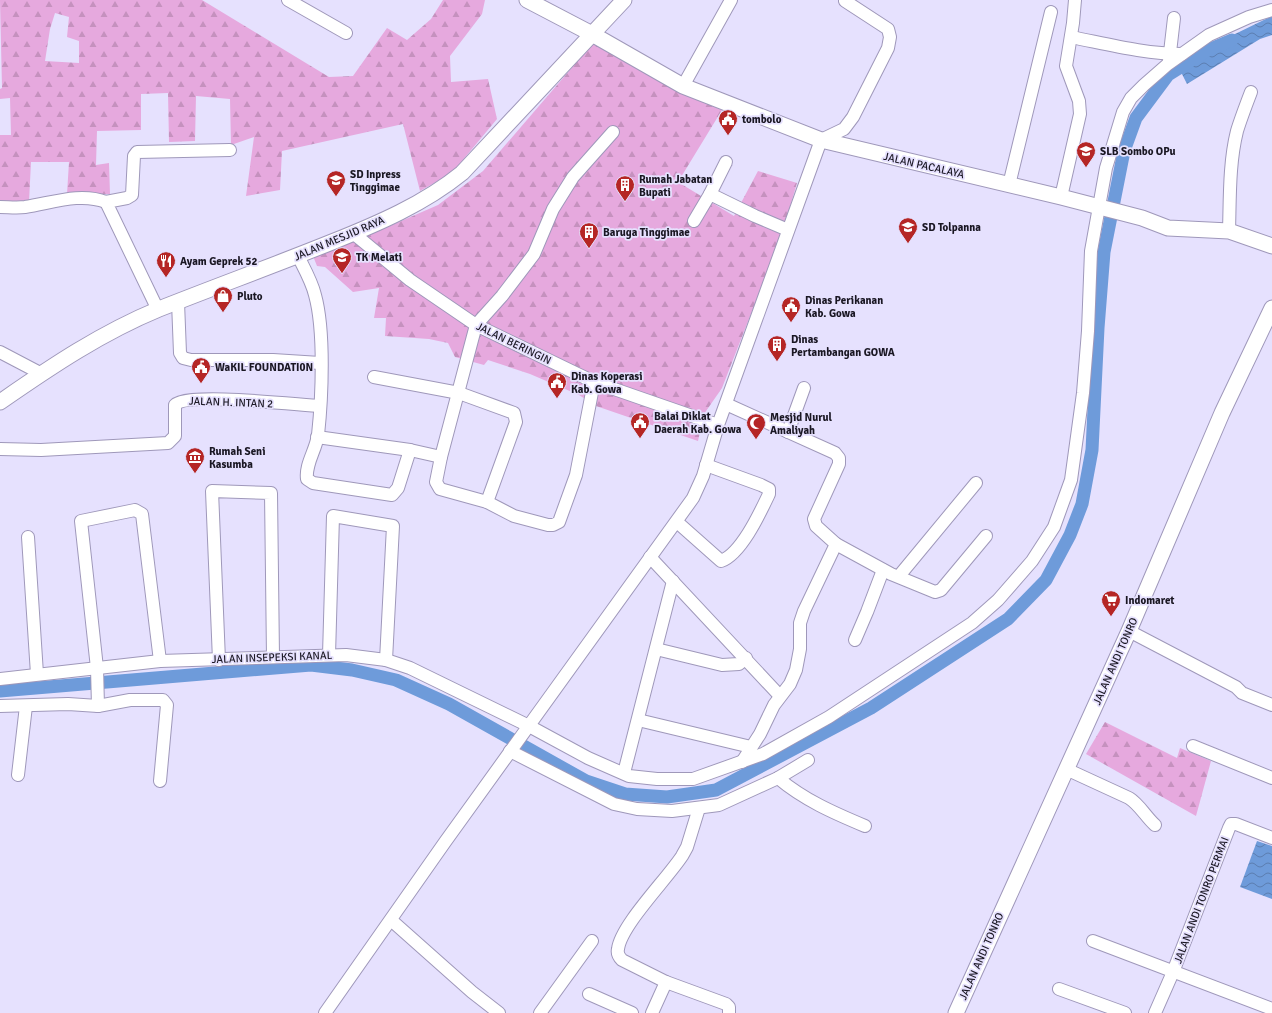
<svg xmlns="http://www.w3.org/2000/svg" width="1272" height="1013" font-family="Signika,sans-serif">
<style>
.forest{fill:url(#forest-firs);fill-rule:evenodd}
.water{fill:url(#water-waves)}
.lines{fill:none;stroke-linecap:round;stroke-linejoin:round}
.canal{stroke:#6e9bda;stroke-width:13}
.minor-casing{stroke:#9f98ba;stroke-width:14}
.tertiary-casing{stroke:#9f98ba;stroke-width:17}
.minor{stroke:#fff;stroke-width:12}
.tertiary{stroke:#fff;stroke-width:15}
.labels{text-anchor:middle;stroke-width:3.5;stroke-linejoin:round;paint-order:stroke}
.poi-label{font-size:11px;font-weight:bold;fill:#1a1723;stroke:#e6e1fe;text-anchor:start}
.street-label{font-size:11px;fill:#1a1723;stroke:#e6e1fe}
</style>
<defs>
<pattern id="forest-firs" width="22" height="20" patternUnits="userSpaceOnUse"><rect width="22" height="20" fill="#e6a9de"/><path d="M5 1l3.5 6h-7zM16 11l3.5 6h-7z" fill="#c591be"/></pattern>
<pattern id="water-waves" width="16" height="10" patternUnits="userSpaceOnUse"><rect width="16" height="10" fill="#6e9bda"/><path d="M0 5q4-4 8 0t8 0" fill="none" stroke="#5a7db0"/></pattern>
</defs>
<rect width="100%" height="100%" fill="#e6e1fe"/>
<g class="forest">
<path d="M0 0H202L329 77 353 76 387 28 407 40 431 19 443 0H485L482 14 450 56 451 82 488 79 497 119 452 173 420 191 403 124 282 151 280 190 246 196 254 137 231 145 230 99 196 96 195 141 169 142 168 93 141 94V130L97 131 96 165 109 163 110 194H67L69 162H31L29 202 0 203V135H11L10 98 0 99V89L2 88ZM55 13 69 17 67 37 79 41V63L45 61 50 29Z"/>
<path d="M594 42 722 110 678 182 734 216 758 171 797 183 782 234 722 388 704 414 698 441 596 406 579 395 530 374 488 360 484 365 455 357 448 343 429 339 385 336 386 318H374L379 288 353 292 325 267 317 266 313 256 369 235 438 205 483 171Z"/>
<path d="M1105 722 1177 758 1180 748 1211 761 1196 816 1086 754Z"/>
</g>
<g class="water">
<path d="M1272 16V35L1260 39 1187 84 1181 72 1235 34Z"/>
<path d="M1257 841 1272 846V899L1240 887Z"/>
</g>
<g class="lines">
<path class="canal" d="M0 691 311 665 352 670 396 680 449 704 586 781 625 794 667 797 716 790 871 708 1008 619 1046 580 1070 535 1082 504 1092 450 1098 328 1104 252 1124 151 1136 118 1168 75 1206 51 1232 40"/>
<defs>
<g id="minor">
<path d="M288 0 346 33"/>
<path d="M1071 37C1107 44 1145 54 1182 54"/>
<path d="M1169 61 1174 18"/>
<path d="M683 86 731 0"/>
<path d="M1009 185 1051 12"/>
<path d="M710 194 726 162"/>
<path d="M1061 197 1080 114 1079 101 1066 66 1073 23 1075 0"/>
<path d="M0 207C8 207 17 208 25 207 52 203 80 192 106 202"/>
<path d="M694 221 710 194 755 216 788 230"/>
<path d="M1229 231C1230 198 1229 163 1237 131 1241 118 1246 105 1251 92"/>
<path d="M353 233 410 280 476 325 594 382 718 425"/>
<path d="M298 256C304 268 312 282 315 295 325 331 322 398 318 435 316 450 305 464 307 479L313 483 392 495 398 488 410 450"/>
<path d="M178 302 180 353 183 358 191 360H273L320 363"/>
<path d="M158 310 106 202 127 198 132 195 134 156 137 152 230 150"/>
<path d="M0 352 40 373"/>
<path d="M374 377 459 393 514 413 516 422 487 502"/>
<path d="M594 382 576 475 559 522 553 525H548L514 516 487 502 440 489 436 482 441 457 476 325 502 296 534 254 553 209 573 177 613 132"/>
<path d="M726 404 835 453 839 458V464L814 519 816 526 836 544 804 611 800 623V649L796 670 790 684 774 705 760 734 742 762"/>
<path d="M788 432 804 388"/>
<path d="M317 437 410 450 441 457"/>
<path d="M0 449 41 450 168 443 175 436V405C186 392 298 405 320 406"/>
<path d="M677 522 721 561C741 554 760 513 769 494V489L761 485 706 465"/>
<path d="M28 537 37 674"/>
<path d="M836 544 891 574 935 592 941 590 986 536"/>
<path d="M650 557 780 696"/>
<path d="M899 576 976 483"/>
<path d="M1129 631 1236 687 1242 693 1272 705"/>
<path d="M855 640 867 612 883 570"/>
<path d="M656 649 722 665 739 664 746 658"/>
<path d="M329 655 333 516 393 526 386 660"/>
<path d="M219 660 212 491 271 493 273 657"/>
<path d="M0 679 160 661 346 655 386 660 410 668 529 726 588 758 629 776 657 779H693L763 754 829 717 972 623 998 600 1032 561 1054 527 1071 480 1083 393 1088 331 1091 251 1106 168 1123 112 1131 98 1144 85 1168 64 1209 35 1249 17 1272 10"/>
<path d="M0 706 68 704 98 706 130 700H163L167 705 160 781"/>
<path d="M98 706 97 668 81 521 135 510 142 514 160 661"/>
<path d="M638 720 751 747"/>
<path d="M1193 746 1272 778"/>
<path d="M510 751 614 804 637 809 672 811 719 805 778 778 808 760"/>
<path d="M625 769 673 581"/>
<path d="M1066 769 1129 798C1139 804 1146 817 1155 825"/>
<path d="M18 775 26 706"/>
<path d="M778 778C804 800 834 813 865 826"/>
<path d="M391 920 472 992 499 1013"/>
<path d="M1093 941 1272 1009"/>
<path d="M666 982 726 1004 729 1007V1013"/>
<path d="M1059 989 1125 1013"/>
<path d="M589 994 632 1013"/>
<path d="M325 1013 445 842 693 498 703 476 718 425 821 140 844 129 853 117 888 48 890 37 888 29 845 1"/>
<path d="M540 1013 592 941"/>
<path d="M652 1013 666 982 622 960C619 957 617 953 618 949 621 925 667 879 682 856L687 847 699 808"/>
<path d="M1155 1013 1173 972 1229 828 1231 824H1236L1272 838"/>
</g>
<g id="tertiary">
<path d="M527 0 592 34 683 86 821 140 1061 197 1142 218 1168 228 1229 231 1272 246"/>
<path d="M0 402C52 366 101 333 159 309 217 286 275 265 332 242 377 224 424 204 462 173L624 0"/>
<path d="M956 1013 1129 631 1222 413 1272 308"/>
</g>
</defs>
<use href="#minor" class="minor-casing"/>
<use href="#tertiary" class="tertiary-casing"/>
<use href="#minor" class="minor"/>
<use href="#tertiary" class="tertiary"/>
</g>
<defs>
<symbol id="civic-pin" viewBox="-11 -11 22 30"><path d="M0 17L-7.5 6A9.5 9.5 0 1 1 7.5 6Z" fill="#b52625" stroke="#e6e1fe"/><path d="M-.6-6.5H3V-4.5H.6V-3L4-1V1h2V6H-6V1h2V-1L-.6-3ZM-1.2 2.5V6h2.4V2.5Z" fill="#fff"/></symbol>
<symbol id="school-pin" viewBox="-11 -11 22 30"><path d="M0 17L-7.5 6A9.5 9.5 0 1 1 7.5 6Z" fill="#b52625" stroke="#e6e1fe"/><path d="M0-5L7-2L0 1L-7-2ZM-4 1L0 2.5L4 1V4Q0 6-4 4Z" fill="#fff"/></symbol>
<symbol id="building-pin" viewBox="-11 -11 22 30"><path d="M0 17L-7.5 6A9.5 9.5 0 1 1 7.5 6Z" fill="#b52625" stroke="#e6e1fe"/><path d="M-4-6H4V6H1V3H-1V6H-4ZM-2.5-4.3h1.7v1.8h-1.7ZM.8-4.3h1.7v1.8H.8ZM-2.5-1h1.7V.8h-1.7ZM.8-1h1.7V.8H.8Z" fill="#fff"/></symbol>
<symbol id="restaurant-pin" viewBox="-11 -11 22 30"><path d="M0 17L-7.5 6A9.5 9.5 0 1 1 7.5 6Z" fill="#b52625" stroke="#e6e1fe"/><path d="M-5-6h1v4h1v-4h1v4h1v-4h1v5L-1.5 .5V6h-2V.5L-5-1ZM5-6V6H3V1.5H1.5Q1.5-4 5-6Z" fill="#fff"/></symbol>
<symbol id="shop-pin" viewBox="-11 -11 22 30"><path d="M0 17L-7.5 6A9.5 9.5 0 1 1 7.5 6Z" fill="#b52625" stroke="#e6e1fe"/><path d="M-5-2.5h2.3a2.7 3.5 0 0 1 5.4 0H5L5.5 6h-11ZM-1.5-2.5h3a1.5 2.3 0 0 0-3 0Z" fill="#fff"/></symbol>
<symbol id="mosque-pin" viewBox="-11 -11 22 30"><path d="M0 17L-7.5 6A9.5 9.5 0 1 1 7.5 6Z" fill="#b52625" stroke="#e6e1fe"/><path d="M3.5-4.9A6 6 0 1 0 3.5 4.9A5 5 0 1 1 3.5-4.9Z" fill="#fff"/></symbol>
<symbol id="museum-pin" viewBox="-11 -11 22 30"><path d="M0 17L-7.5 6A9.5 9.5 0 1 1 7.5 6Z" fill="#b52625" stroke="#e6e1fe"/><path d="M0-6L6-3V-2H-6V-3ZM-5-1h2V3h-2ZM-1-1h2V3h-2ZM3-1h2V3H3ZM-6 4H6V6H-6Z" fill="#fff"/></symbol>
<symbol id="supermarket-pin" viewBox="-11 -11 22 30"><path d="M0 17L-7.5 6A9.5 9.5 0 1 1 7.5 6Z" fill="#b52625" stroke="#e6e1fe"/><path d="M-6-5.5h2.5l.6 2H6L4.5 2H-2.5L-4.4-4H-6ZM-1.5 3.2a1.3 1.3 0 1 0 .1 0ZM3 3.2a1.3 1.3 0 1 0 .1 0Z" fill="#fff"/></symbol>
</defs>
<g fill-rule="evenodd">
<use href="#civic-pin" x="717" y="108" width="22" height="30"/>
<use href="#school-pin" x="1075" y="140" width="22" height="30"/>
<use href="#school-pin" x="325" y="169" width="22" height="30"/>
<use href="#building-pin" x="614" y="174" width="22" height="30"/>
<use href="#school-pin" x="897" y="216" width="22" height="30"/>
<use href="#building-pin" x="578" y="221" width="22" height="30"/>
<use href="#school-pin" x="331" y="246" width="22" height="30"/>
<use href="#restaurant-pin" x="155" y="250" width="22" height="30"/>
<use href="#shop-pin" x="212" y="285" width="22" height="30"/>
<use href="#civic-pin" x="780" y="295" width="22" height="30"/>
<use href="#building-pin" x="766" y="334" width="22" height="30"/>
<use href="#civic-pin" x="190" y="356" width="22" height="30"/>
<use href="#civic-pin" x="546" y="371" width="22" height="30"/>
<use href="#civic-pin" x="629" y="411" width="22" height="30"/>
<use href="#mosque-pin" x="745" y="412" width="22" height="30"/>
<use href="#museum-pin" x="184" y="446" width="22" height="30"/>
<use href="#supermarket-pin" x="1100" y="589" width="22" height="30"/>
</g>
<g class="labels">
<g class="poi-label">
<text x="742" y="123">tombolo</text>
<text x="1100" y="155">SLB Sombo OPu</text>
<text x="350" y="178">SD Inpress<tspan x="350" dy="13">Tinggimae</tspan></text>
<text x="639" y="183">Rumah Jabatan<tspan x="639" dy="13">Bupati</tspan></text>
<text x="922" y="231">SD Tolpanna</text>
<text x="603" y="236">Baruga Tinggimae</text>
<text x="356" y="261">TK Melati</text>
<text x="180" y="265">Ayam Geprek 52</text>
<text x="237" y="300">Pluto</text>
<text x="805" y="304">Dinas Perikanan<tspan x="805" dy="13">Kab. Gowa</tspan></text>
<text x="791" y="343">Dinas<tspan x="791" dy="13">Pertambangan GOWA</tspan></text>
<text x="215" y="371">WaKIL FOUNDATI0N</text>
<text x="571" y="380">Dinas Koperasi<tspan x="571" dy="13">Kab. Gowa</tspan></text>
<text x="654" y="420">Balai Diklat<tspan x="654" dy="13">Daerah Kab. Gowa</tspan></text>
<text x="770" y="421">Mesjid Nurul<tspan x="770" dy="13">Amaliyah</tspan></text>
<text x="209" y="455">Rumah Seni<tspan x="209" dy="13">Kasumba</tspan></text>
<text x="1125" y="604">Indomaret</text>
</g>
<g class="street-label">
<text transform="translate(924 165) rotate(13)" y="4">JALAN PACALAYA</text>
<text transform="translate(339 238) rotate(-23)" y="4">JALAN MESJID RAYA</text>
<text transform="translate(514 343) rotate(26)" y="4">JALAN BERINGIN</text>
<text transform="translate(231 402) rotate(2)" y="4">JALAN H. INTAN 2</text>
<text transform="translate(272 657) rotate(-2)" y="4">JALAN INSEPEKSI KANAL</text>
<text transform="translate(1115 661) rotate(-66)" y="4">JALAN ANDI TONRO</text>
<text transform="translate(1201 900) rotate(-69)" y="4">JALAN ANDI TONRO PERMAI</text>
<text transform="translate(981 956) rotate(-66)" y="4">JALAN ANDI TONRO</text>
</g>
</g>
</svg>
